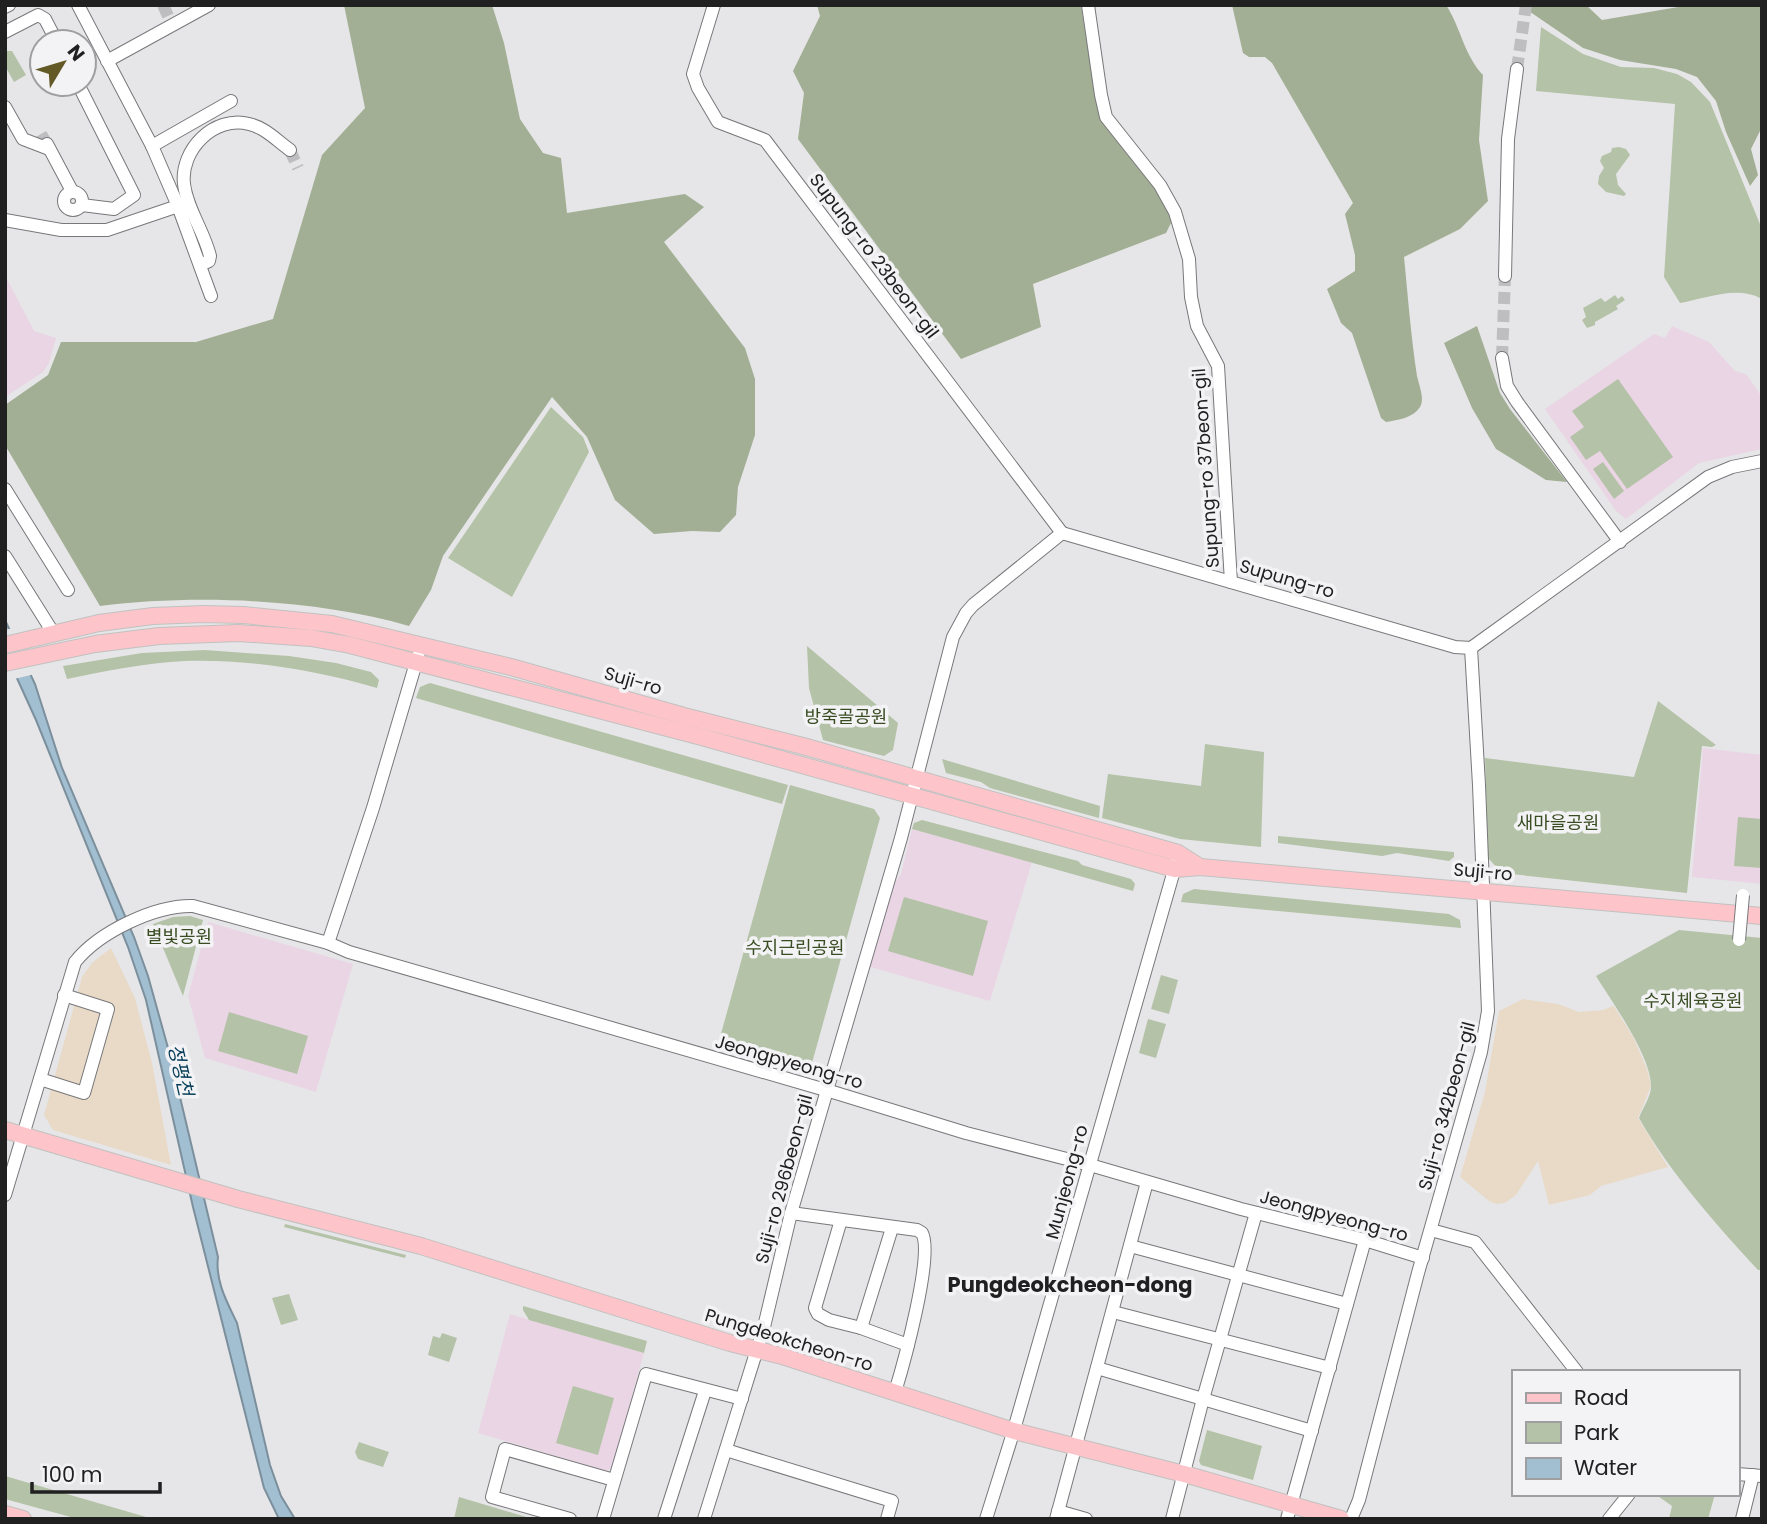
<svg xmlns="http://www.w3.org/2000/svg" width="1767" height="1524" font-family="Poppins,'Noto Sans KR',sans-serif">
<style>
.commercial{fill:#e8dac7}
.education{fill:#ead5e4}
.green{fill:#b4c2a7}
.forest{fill:#a2af94}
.water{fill:#a2bed1;stroke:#7b8f9c;stroke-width:2}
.pier{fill:#e6e6e8}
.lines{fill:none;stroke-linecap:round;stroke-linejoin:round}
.minor-tunnel{stroke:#bebec0;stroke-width:12;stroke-dasharray:12 6;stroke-linecap:butt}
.minor-casing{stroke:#78787b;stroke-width:14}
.major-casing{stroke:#c1c1c1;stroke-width:18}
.minor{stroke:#fff;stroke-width:12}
.major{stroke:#fdc5ca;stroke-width:16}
.minor-bridge-casing{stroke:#78787b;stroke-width:14;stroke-linecap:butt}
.minor-bridge{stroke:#fff;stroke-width:12}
.labels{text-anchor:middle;stroke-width:7;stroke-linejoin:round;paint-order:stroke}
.street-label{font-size:18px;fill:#202021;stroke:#f3f3f6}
.park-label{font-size:18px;fill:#3a4d22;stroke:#f3f3f6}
.water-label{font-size:19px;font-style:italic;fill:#033a55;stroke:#f3f3f6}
.quarter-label{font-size:21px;font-weight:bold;fill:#202021;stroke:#f3f3f6}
</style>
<rect width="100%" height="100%" fill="#e6e6e8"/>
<g class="commercial">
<path d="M111 948 135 998 152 1063 171 1165 53 1130 44 1115 82 977 92 963Z"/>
<path d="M1523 999 1558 1004 1579 1012 1603 1010 1613 1006 1615 1008 1633 1037 1647 1069 1651 1086 1638 1118 1668 1167 1601 1186 1590 1195 1549 1205 1538 1161 1516 1195 1505 1203 1496 1204 1489 1201 1460 1177 1485 1092 1499 1011Z"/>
</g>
<g class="education">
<path d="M5 275 34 331 56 338 49 363 43 372 5 397Z"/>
<path d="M1672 326 1709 342 1735 371 1746 374 1762 397V449L1699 463 1626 519 1616 511 1545 409 1654 334 1665 338Z"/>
<path d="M1703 748 1762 755V884L1692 877Z"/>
<path d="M912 829 1032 862 990 1001 867 966 889 891 901 874Z"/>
<path d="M208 922 353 964 316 1092 205 1058 188 996Z"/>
<path d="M510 1314 644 1353 612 1468 606 1471 478 1433Z"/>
</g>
<g class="green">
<path d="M1541 27 1583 54 1621 67 1654 68 1677 74 1691 82 1710 102 1762 229V299C1737 285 1707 298 1680 303L1664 277 1675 104 1536 91Z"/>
<path d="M5 51H12L26 75 14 82 5 66Z"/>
<path d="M1619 147 1626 149 1630 155 1616 174 1618 185 1626 194 1624 196 1606 192 1598 184 1599 176 1604 168 1600 161 1602 156 1611 152 1612 148Z"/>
<path d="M1615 295 1618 299 1622 296 1625 300 1616 306 1618 309 1595 322V325L1587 328 1582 320 1586 317 1583 308 1601 298 1605 302Z"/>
<path d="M1618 379 1673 457 1627 489 1600 451 1586 460 1570 437 1584 427 1572 411Z"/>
<path d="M551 407 583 437 589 452 512 597 448 558Z"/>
<path d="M1603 462 1624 491 1614 499 1593 469Z"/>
<path d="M807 646 898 723 893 750 884 756 823 740 809 688Z"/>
<path d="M205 650 289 656 336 663 371 672 379 680 377 688C315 670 249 659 185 661 145 663 106 671 67 679L63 666 142 653Z"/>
<path d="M430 683 788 785 782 804 416 698 420 687Z"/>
<path d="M1658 701 1716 745 1712 747 1702 746 1687 893 1502 873 1488 858 1485 758 1634 777Z"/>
<path d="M1205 744 1264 752 1261 847 1180 839 1102 818 1108 774 1201 786Z"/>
<path d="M942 759 1100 806 1099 818 990 788 981 782 946 773Z"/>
<path d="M790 785 874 809 880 818 812 1063 800 1067 719 1041Z"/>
<path d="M1738 817 1762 819V868L1734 866Z"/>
<path d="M922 820 1078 861 1082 865 1131 879 1135 884 1133 891 912 829 914 823Z"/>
<path d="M1278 836 1454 852V857L1449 861 1397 853 1382 856 1278 843Z"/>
<path d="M1194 889 1449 914 1460 920 1461 928 1181 902 1183 894Z"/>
<path d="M904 897 988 921 973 976 888 951Z"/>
<path d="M190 916 203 920 183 996 153 924 173 917Z"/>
<path d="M1679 930 1762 938V1270H1758C1714 1222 1671 1174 1639 1118 1642 1109 1651 1097 1651 1087 1652 1057 1612 1002 1596 976Z"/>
<path d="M1161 975 1178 980 1169 1014 1151 1009Z"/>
<path d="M229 1012 308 1036 297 1074 218 1051Z"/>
<path d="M1148 1019 1166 1024 1156 1058 1139 1053Z"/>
<path d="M285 1224 406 1255 405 1258 284 1227Z"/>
<path d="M289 1294 298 1320 281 1325 272 1298Z"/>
<path d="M523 1306 647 1341 644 1353 529 1320 523 1310Z"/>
<path d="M442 1333 457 1338 449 1362 428 1355 433 1336 440 1338Z"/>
<path d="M573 1386 614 1398 598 1455 556 1443Z"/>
<path d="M1207 1430 1262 1446 1253 1480 1201 1465 1199 1461Z"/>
<path d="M359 1442 389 1452 383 1467 358 1459 355 1452Z"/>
<path d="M5 1476 153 1519H78L5 1499Z"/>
<path d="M1655 1494H1715L1708 1519H1669L1672 1506Z"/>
<path d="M459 1497 533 1519H454Z"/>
</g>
<g class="forest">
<path d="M344 5H492L504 43 520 119 543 153 561 158 567 213 685 194 704 207 664 242 745 348 755 379V435L738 487 736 515 720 532 692 531 654 534 615 500 587 437 552 397 443 556 431 590 409 626C316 599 196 594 100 606L5 445V405L48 375 61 342H196L273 319 322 155 365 108Z"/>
<path d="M817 5H1081L1098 110 1159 192 1172 221 1166 233 1033 284 1041 327 961 359 798 139 804 93 793 71 820 16Z"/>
<path d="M1232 5H1446C1461 28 1464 55 1483 75L1479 140 1488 201 1460 229 1404 257C1408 297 1411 337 1417 376 1419 385 1425 399 1420 407 1413 418 1398 420 1386 422L1381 418 1352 333 1341 323 1327 289 1355 271V255L1345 214 1353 203 1272 63 1265 57H1249L1243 53Z"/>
<path d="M1520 5H1586L1602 20 1690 5H1762V127L1751 149 1758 175 1750 186 1726 132 1716 101 1697 77 1676 69 1620 60 1583 48Z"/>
<path d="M1477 326 1500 393 1510 409 1567 482 1546 480 1496 449 1472 408 1444 343Z"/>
</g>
<path class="water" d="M5 620 35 684 62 768 134 937 148 976 170 1055 218 1257C215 1281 227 1302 237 1323L270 1465 281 1496 295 1519H279L264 1488 193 1207 146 1000 128 947 36 720 5 652Z"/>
<path class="pier" d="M13 628 27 657 35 674 14 679 5 660V630Z"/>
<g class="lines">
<g class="minor-tunnel">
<path d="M163 5 169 18"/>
<path d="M1517 69 1526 5"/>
<path d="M41 134 47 144"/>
<path d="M290 150 298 168"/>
<path d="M1502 358 1505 276"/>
</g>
<defs>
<g id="minor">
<path d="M78 5 152 146 178 206 211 296"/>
<path d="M714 5 693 74 698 88 718 122 765 140 1062 533"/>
<path d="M1088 5 1101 95 1106 117 1160 185 1175 212 1189 259 1191 297 1197 326 1218 366 1231 582"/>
<path d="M5 7 9 5"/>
<path d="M5 32 38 15 45 19 57 42"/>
<path d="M107 61 209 5"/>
<path d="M78 84 134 195 114 209 82 205"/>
<path d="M5 107 23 139 49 149"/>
<path d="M47 144 72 191"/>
<path d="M152 146 231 101"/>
<circle cx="73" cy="201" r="9"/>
<path d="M5 220 61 230H107L178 206"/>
<path d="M200 265 209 261 210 256C204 231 187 209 184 184 180 150 214 115 249 124 266 128 276 140 290 150"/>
<path d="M1505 276 1508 139 1517 69"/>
<path d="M1502 358 1507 386 1517 402 1620 542"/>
<path d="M5 489 68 590"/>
<path d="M1062 533 1455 647 1471 648 1708 477 1732 467 1762 461"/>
<path d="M5 556 54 634"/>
<path d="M328 943 373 808 418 656"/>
<path d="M40 1079 84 1093 108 1009 64 995"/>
<path d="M5 1195 75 962C99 932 155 905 193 906L328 943 349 952 836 1093 966 1133 1090 1165 1241 1209 1365 1240 1423 1258"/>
<path d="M791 1213 917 1230 922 1233C934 1255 903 1366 895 1392"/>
<path d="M841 1220 815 1308 818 1314 829 1320 861 1328 908 1345"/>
<path d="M1431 1230 1475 1242 1577 1372"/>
<path d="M1130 1246 1347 1304"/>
<path d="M1113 1312 1330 1368"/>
<path d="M861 1328 892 1228"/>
<path d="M1097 1368 1312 1431"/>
<path d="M726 1450 892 1501 887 1519"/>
<path d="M1737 1474 1762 1476"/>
<path d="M1058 1511 1086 1519"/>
<path d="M570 1519 492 1497 505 1449 614 1480"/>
<path d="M603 1519 646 1374 742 1399"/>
<path d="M664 1519 705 1391"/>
<path d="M704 1519 764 1327 791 1213 901 838 953 637 966 613 973 605 1062 533"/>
<path d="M986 1519 1013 1433 1177 860"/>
<path d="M1056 1519 1147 1182"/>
<path d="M1172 1519 1203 1399 1256 1213"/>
<path d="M1287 1519 1365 1240"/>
<path d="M1351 1519 1359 1500 1418 1273 1481 1052 1488 1011 1479 785 1471 648"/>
<path d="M1609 1519 1629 1494"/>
<path d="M1742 1519 1753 1475"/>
</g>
<g id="major">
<path d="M5 645 99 623 153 616 204 614 243 615 332 624 511 667 684 716 803 746 1178 853 1200 867"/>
<path d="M5 663 95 644 159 636 238 633 311 638 350 645 698 736 1175 869 1200 867 1762 916"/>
<path d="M5 1130 238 1199 421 1246 730 1343 782 1356 1014 1431 1188 1475 1341 1519"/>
<path d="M5 1514 23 1519"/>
</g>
</defs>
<use href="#minor" class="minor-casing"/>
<use href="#major" class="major-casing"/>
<use href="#minor" class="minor"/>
<use href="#major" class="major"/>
<defs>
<path id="minor-bridge" d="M1739 940 1743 895"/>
</defs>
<use href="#minor-bridge" class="minor-bridge-casing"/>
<use href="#minor-bridge" class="minor-bridge"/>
</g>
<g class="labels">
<g class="street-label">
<text transform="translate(874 256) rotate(53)" y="6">Supung-ro 23beon-gil</text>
<text transform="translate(1206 468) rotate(-94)" y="6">Supung-ro 37beon-gil</text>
<text transform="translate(1287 579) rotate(16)" y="6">Supung-ro</text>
<text transform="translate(633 681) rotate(16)" y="6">Suji-ro</text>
<text transform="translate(1483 872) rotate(5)" y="6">Suji-ro</text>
<text transform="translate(789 1062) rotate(16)" y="6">Jeongpyeong-ro</text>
<text transform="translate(1447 1106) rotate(-75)" y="6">Suji-ro 342beon-gil</text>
<text transform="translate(784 1179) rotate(-75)" y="6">Suji-ro 296beon-gil</text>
<text transform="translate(1067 1182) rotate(-75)" y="6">Munjeong-ro</text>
<text transform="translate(1334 1216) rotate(15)" y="6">Jeongpyeong-ro</text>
<text transform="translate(789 1340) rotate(17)" y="6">Pungdeokcheon-ro</text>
</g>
<g class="park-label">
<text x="846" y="723">방죽골공원</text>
<text x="1558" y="829">새마을공원</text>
<text x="179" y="943">별빛공원</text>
<text x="795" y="954">수지근린공원</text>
<text x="1693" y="1007">수지체육공원</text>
</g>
<g class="water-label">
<text transform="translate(181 1070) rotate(77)" y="7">정평천</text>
</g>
<g class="quarter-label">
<text x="1070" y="1292">Pungdeokcheon-dong</text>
</g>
</g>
<rect width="1767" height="1524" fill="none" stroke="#202021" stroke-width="14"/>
<rect x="1512" y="1370" width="228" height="126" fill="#f3f3f6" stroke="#9f9fa1" stroke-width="2"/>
<rect x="1526" y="1393" width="35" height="10" fill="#fdc5ca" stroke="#9f9fa1" stroke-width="2"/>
<text x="1574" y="1405" font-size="21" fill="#202021">Road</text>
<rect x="1526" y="1422" width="35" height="21" fill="#b4c2a7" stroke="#9f9fa1" stroke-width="2"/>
<text x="1574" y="1440" font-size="21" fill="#202021">Park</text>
<rect x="1526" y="1458" width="35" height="21" fill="#a2bed1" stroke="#9f9fa1" stroke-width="2"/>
<text x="1574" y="1475" font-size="21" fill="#202021">Water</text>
<g transform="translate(63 63) rotate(52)"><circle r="33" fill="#f3f3f6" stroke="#9f9fa1" stroke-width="2"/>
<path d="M0-5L12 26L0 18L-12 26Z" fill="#635926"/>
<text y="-10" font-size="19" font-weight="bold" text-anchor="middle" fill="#202021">N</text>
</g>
<path d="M32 1482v10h128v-10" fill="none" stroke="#202021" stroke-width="3.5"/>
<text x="42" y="1482" font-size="21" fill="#202021" stroke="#f3f3f6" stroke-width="5" paint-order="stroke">100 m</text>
</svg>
